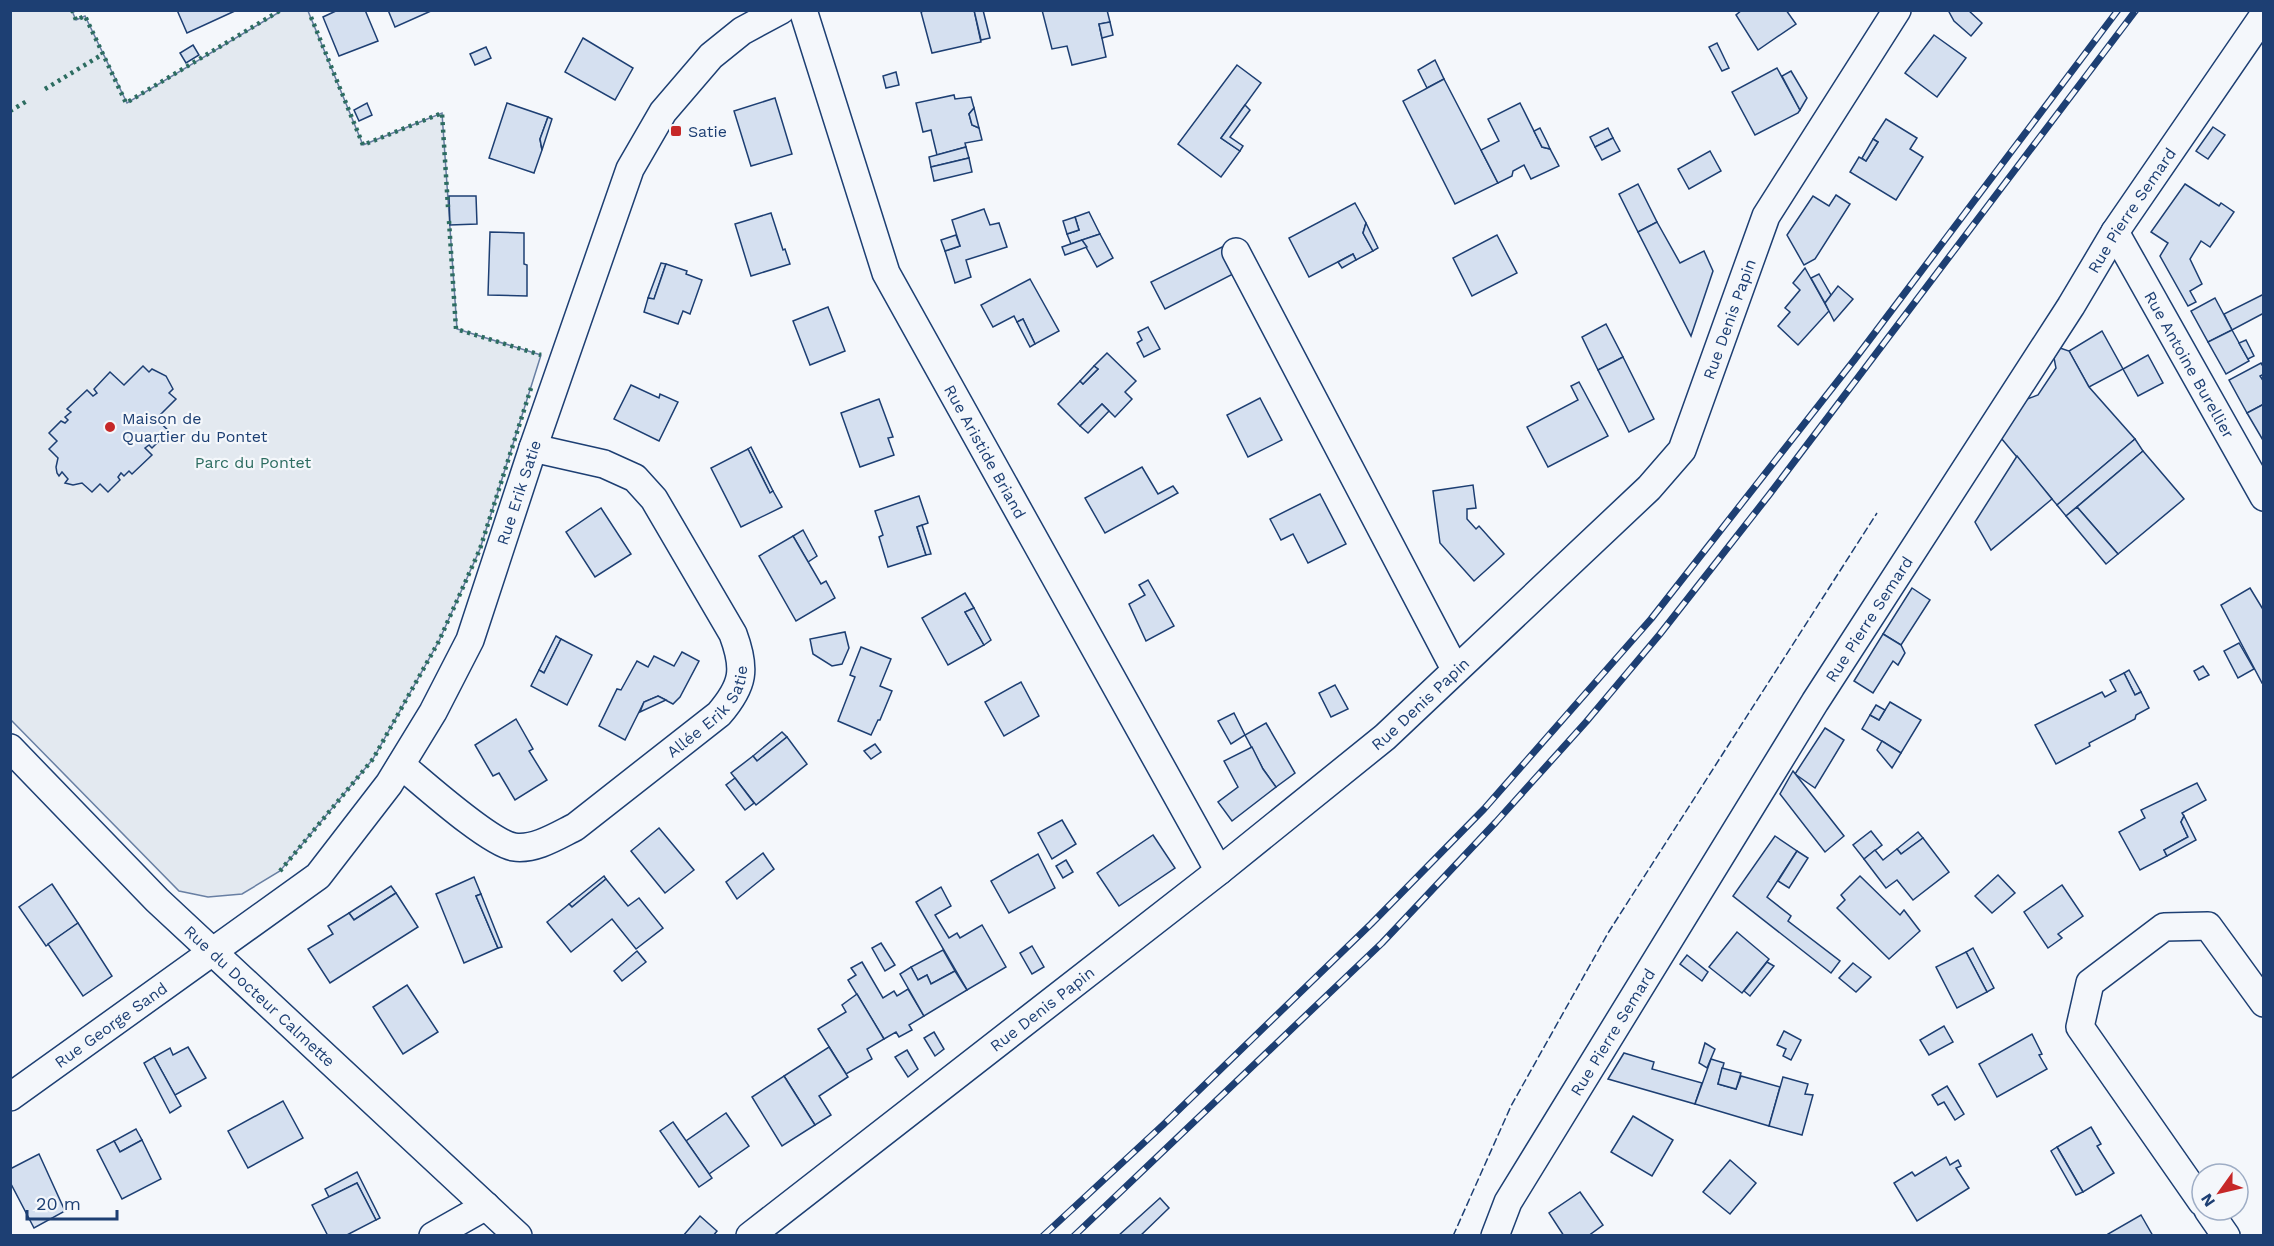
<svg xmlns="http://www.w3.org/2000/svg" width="2274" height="1246" font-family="'Work Sans',sans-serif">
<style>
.green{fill:#e3e9f0;stroke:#687fa3;stroke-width:1.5}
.building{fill:#d5e0f0;stroke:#1d3f73;stroke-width:1.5}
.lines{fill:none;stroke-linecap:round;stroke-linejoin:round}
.street-casing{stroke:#1d3f73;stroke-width:30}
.street{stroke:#f4f7fb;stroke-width:27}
.rail-casing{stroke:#1d3f73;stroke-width:7}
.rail{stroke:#f4f7fb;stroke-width:4.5;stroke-dasharray:14;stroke-linecap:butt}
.hedge{stroke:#2c6c60;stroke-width:4.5;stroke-dasharray:3 4.5;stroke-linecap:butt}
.fence{stroke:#1d3f73;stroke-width:1.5;stroke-dasharray:8 3;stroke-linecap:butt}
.poi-dot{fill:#c62828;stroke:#f4f7fb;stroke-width:2}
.labels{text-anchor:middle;stroke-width:4.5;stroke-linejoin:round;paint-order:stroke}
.poi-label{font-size:16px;fill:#1d3f73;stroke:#f4f7fb;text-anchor:start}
.street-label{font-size:16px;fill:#1d3f73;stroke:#f4f7fb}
.park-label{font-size:16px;fill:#2c6c60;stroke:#f4f7fb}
</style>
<rect width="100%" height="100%" fill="#f4f7fb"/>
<path class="green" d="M10 11H72L76 20 85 16 127 103 281 11H308L363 145 442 113 457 329 541 355 480 549 439 641 373 759 280 871 242 894 208 897 179 891 11 720Z"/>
<g class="building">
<path d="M177 10H237L187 33Z"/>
<path d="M338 10H365L378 41 339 56 323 17Z"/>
<path d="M388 10H431V11L395 27Z"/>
<path d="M926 10H974L981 42 932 53 921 12Z"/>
<path d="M974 10H983L990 38 981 40Z"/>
<path d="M1042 10H1107L1110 22 1099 24 1106 57 1072 65 1067 46 1052 49Z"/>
<path d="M1742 10H1786L1796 24 1758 50 1736 15Z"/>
<path d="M1948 10H1968L1982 23 1971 36 1954 21Z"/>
<path d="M1110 22 1113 35 1102 38 1099 24Z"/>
<path d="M1934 35 1966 58 1937 97 1905 73Z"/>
<path d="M583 38 633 68 615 100 565 72Z"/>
<path d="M1717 43 1729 68 1722 71 1709 47Z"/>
<path d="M193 45 199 55 186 63 180 53Z"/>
<path d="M486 47 491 58 475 65 470 54Z"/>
<path d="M1435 60 1444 79 1427 88 1418 70Z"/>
<path d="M1237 65 1261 83 1221 138 1240 151 1221 177 1178 144Z"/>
<path d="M1777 68 1800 110 1798 113 1755 135 1732 92Z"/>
<path d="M1791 71 1807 98 1800 110 1782 76Z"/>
<path d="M896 72 899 85 886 88 883 76Z"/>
<path d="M1444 79 1498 183 1455 204 1403 101Z"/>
<path d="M954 95 955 99 971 97 974 108 969 114 972 125 979 128 982 140 965 143 966 147 937 155 931 130 923 132 916 103Z"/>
<path d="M775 98 792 154 751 166 734 111Z"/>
<path d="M367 103 372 115 359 121 354 110Z"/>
<path d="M507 103 548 117 540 139 542 150 534 173 489 158Z"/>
<path d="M1520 103 1542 147 1550 149 1559 166 1531 179 1524 165 1513 171 1512 176 1498 183 1481 150 1499 141 1488 119Z"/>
<path d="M1245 105 1250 110 1230 137 1243 146 1240 151 1221 138Z"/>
<path d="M974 108 979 128 972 125 969 114Z"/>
<path d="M548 117 552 119 542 150 540 139Z"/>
<path d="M1886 119 1917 138 1910 149 1923 157 1896 200 1850 172 1859 157 1866 161 1878 142 1873 139Z"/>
<path d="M2213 127 2225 135 2208 159 2196 151Z"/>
<path d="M1540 128 1547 142 1550 149 1542 147 1534 131Z"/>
<path d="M1608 128 1613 138 1595 147 1590 137Z"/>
<path d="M1613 138 1620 151 1602 160 1595 147Z"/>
<path d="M1873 139 1878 142 1866 161 1862 158Z"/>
<path d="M966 147 969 158 931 167 929 157Z"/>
<path d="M1710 151 1721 171 1689 189 1678 169Z"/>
<path d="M969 158 972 172 934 181 931 167Z"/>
<path d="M1638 184 1657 222 1638 232 1619 194Z"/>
<path d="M2185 184 2219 206 2221 203 2234 212 2210 247 2201 241 2190 259 2202 284 2190 291 2196 302 2188 306 2160 256 2168 243 2151 232Z"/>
<path d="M1836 195 1850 204 1815 259 1804 265 1787 235 1813 196 1829 206Z"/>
<path d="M449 196H476L477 224 450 225Z"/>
<path d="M1355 203 1366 223 1363 233 1373 251 1356 260 1353 254 1309 277 1289 238Z"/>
<path d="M984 209 990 225 999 223 1007 247 966 260 971 277 955 283 945 251 960 246 952 220Z"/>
<path d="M1089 212 1100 234 1071 244 1067 234 1079 230 1075 217Z"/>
<path d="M771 213 783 250 785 249 790 264 751 276 735 224Z"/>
<path d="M1075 217 1079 230 1067 234 1063 221Z"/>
<path d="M1657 222 1680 263 1704 251 1713 271 1691 336 1638 232Z"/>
<path d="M1366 223 1378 248 1373 251 1363 233Z"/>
<path d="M490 232 524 233V264L527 265V296L488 295Z"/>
<path d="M1100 234 1113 258 1097 267 1082 240Z"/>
<path d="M956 235 960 246 945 251 941 240Z"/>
<path d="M1497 235 1517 273 1472 296 1453 258Z"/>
<path d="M1082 240 1087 247 1065 255 1062 247Z"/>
<path d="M1222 247 1235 273 1165 309 1151 282Z"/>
<path d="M1353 254 1356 260 1342 268 1338 262Z"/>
<path d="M661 263 666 264 654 299 648 298Z"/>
<path d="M666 264 687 271 686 274 702 280 690 314 683 311 678 324 644 312 648 298 654 299Z"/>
<path d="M1805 268 1829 311 1798 345 1778 326 1790 312 1785 308 1800 290 1793 283Z"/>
<path d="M1819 274 1831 295 1825 303 1811 278Z"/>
<path d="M1030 279 1059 331 1035 344 1023 319 1017 322 1014 316 993 327 981 305Z"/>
<path d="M1838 286 1853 299 1834 321 1825 303Z"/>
<path d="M2264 294V313L2232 330 2224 314Z"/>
<path d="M2215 298 2232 330 2208 342 2191 311Z"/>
<path d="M828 307 845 351 810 365 793 321Z"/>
<path d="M1023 319 1035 344 1030 347 1017 322Z"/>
<path d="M1606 324 1623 357 1598 370 1582 337Z"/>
<path d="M1148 327 1160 349 1144 357 1137 343 1142 340 1138 332Z"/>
<path d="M2232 330 2249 361 2226 374 2208 342Z"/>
<path d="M2102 331 2123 369 2089 387 2069 351Z"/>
<path d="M2246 340 2254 356 2248 359 2239 343Z"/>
<path d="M2060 348 2069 351 2089 387 2135 439 2057 505 2001 438 2027 399 2038 395 2056 368 2054 358Z"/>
<path d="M1107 353 1136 381 1125 392 1132 399 1115 417 1102 404 1080 426 1058 404 1080 381 1083 384 1098 369 1094 366Z"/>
<path d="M2148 355 2163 383 2138 396 2123 369Z"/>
<path d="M1623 357 1654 419 1629 432 1598 370Z"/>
<path d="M2261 363 2264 368V374L2260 376 2264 382V404L2247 413 2229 380Z"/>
<path d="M143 366 149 372 152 369 166 376 173 389 169 393 176 399 156 419 169 431 152 448 149 445 145 448 152 455 132 474 129 471 124 476 121 473 118 477 120 480 108 492 100 484 92 492 82 483 73 485 65 483 68 479 62 472 59 476 57 473 56 467 58 458 49 449 57 441 49 433 61 421 65 423 68 420 65 417 71 412 67 409 87 390 93 396 97 393 94 389 110 372 124 385Z"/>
<path d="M1094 366 1098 369 1083 384 1080 381Z"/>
<path d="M1579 382 1608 436 1548 467 1527 427 1578 400 1571 386Z"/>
<path d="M631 385 659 398 660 394 678 402 659 441 614 419Z"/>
<path d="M1260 398 1282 440 1248 457 1227 415Z"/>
<path d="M879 399 893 437 888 438 894 455 860 467 841 413Z"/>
<path d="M1102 404 1109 411 1088 433 1080 426Z"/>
<path d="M2264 404V442L2247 413Z"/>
<path d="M2135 439 2143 451 2066 516 2057 505Z"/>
<path d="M751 447 773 491 770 493 748 449Z"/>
<path d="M748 449 770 493 773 491 782 507 741 527 711 468Z"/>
<path d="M2143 451 2184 499 2118 554 2077 507Z"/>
<path d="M2017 456 2052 499 1991 550 1975 522Z"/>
<path d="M1142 467 1158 494 1173 486 1178 493 1105 533 1085 498Z"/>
<path d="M1473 485 1476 508 1467 509V519L1476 529 1479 526 1504 554 1474 581 1440 543 1433 491Z"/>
<path d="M1320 494 1346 544 1308 563 1293 534 1281 540 1270 519Z"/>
<path d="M919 496 928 523 917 527 926 555 888 567 879 537 883 535 875 511Z"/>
<path d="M2077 507 2118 554 2106 564 2066 516Z"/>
<path d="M601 508 631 554 595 577 566 532Z"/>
<path d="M922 525 931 554 926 555 917 527Z"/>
<path d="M803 530 817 556 808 562 793 536Z"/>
<path d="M793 536 821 584 826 581 835 598 796 621 759 556Z"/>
<path d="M1148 580 1174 626 1146 641 1129 604 1145 595 1139 585Z"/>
<path d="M1912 588 1930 600 1901 645 1883 634Z"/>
<path d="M2250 588 2264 611V682L2262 683 2221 605Z"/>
<path d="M965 593 974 608 965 612 984 645 948 665 922 618Z"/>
<path d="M974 608 991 640 984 645 965 612Z"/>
<path d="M845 632 849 648 842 664 832 666 813 654 810 639Z"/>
<path d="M1883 634 1901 645 1905 653 1898 665 1893 661 1873 693 1854 681Z"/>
<path d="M556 636 561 639 544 673 539 670Z"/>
<path d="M561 639 592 655 567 705 531 686 539 670 544 673Z"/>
<path d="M2239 643 2254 669 2238 678 2224 651Z"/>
<path d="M861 647 891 659 880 686 892 691 880 720H878L871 735 838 721 855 677 850 675Z"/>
<path d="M682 652 699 661 680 697 673 704 658 696 644 702 625 740 599 726 617 689 621 690 637 661 648 667 654 656 674 666Z"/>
<path d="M2203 666 2209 675 2199 680 2194 671Z"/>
<path d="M2129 670 2141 692 2135 695 2124 673Z"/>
<path d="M2124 673 2135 695 2141 692 2149 708 2136 715 2135 719 2089 743 2090 746 2056 764 2035 725 2102 692 2105 697 2116 691 2110 680Z"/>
<path d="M1021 682 1039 716 1004 736 985 702Z"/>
<path d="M1335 685 1348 709 1331 717 1319 693Z"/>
<path d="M658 696 666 700 640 712 644 702Z"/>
<path d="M1890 702 1921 720 1901 753 1862 729 1870 715 1879 720Z"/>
<path d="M1876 705 1885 710 1879 720 1870 715Z"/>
<path d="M1234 713 1245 735 1231 744 1218 721Z"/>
<path d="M516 719 533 749 529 751 547 780 515 800 499 773 493 776 475 745Z"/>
<path d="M1266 723 1295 773 1276 787 1263 769 1245 735Z"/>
<path d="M1825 728 1844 740 1815 788 1795 774Z"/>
<path d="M782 732 787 737 757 761 753 756Z"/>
<path d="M787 737 807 764 756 805 731 773 753 756 757 761Z"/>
<path d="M1882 741 1901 753 1892 768 1877 750Z"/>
<path d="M875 744 881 752 871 759 864 751Z"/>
<path d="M1252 747 1263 769 1276 787 1232 821 1218 802 1238 787 1224 761Z"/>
<path d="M1793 771 1844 836 1825 852 1780 794Z"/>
<path d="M735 778 754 803 745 810 726 785Z"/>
<path d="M2197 783 2206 800 2182 813 2184 816 2181 822 2188 837 2164 850 2167 856 2140 870 2119 832 2145 818 2141 810Z"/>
<path d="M2184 816 2196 840 2167 856 2164 850 2188 837 2181 822Z"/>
<path d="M1062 820 1076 844 1052 859 1038 833Z"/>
<path d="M659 828 694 870 665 893 631 851Z"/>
<path d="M1871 831 1882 845 1864 859 1853 845Z"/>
<path d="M1918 832 1923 838 1901 854 1897 849Z"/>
<path d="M1153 835 1175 868 1119 906 1097 873Z"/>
<path d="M1775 836 1797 851 1767 897 1791 916 1788 921 1840 961 1831 973 1733 896Z"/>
<path d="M1923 838 1949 872 1913 900 1897 880 1886 888 1864 859 1875 850 1883 860 1897 849 1901 854Z"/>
<path d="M1797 851 1808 858 1789 888 1778 881Z"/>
<path d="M763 853 774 869 737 899 726 882Z"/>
<path d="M1038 854 1055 888 1009 913 991 881Z"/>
<path d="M1066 860 1073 872 1063 878 1056 866Z"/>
<path d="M1998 875 2015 893 1992 913 1975 896Z"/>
<path d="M604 876 606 879 572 907 569 904Z"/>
<path d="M1860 876 1900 915 1904 910 1920 931 1889 959 1837 908 1845 900 1841 895Z"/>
<path d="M474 877 481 894 476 896 498 948 464 963 436 894Z"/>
<path d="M606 879 628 906 639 898 663 928 636 949 612 919 571 952 547 922 569 904 572 907Z"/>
<path d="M52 884 78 923 46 946 19 907Z"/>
<path d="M2062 885 2083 916 2058 934 2062 938 2048 948 2024 912Z"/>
<path d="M391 886 396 893 354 920 349 913Z"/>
<path d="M941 887 951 906 935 915 949 938 957 933 960 938 982 925 1006 967 967 990 916 902Z"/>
<path d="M396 893 418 927 330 983 308 949 333 934 328 926 349 913 354 920Z"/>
<path d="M481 894 502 947 498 948 476 896Z"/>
<path d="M78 923 112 976 83 996 48 944Z"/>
<path d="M1737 932 1769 959 1742 993 1709 967Z"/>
<path d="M881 943 895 965 885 971 872 948Z"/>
<path d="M1032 946 1044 967 1032 974 1020 953Z"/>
<path d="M1973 948 1994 988 1987 992 1966 952Z"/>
<path d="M943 950 955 971 931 984 927 975 918 980 911 967Z"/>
<path d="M637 951 646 962 622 981 614 971Z"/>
<path d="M1966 952 1987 992 1957 1008 1936 967Z"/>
<path d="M1687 955 1708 972 1702 981 1680 964Z"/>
<path d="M862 962 883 998 894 991 897 996 908 989 924 1016 909 1025 912 1030 899 1037 896 1032 884 1039 848 980 856 975 851 968Z"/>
<path d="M1767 962 1774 966 1750 996 1744 991Z"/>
<path d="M1853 963 1871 977 1856 992 1839 978Z"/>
<path d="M911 967 918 980 927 975 931 984 955 971 967 990 924 1016 900 974Z"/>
<path d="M407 985 438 1032 403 1054 373 1007Z"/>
<path d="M857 994 884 1039 867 1049 872 1059 846 1074 818 1029 846 1012 842 1005Z"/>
<path d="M1944 1026 1953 1042 1929 1055 1920 1040Z"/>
<path d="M1784 1031 1801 1040 1791 1060 1783 1056 1786 1049 1777 1045Z"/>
<path d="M934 1032 944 1049 935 1056 924 1038Z"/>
<path d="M2032 1034 2042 1054 2039 1055 2047 1069 1997 1097 1979 1064Z"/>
<path d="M1705 1043 1715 1049 1707 1068 1699 1063Z"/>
<path d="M188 1047 206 1078 175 1095 154 1057 170 1048 173 1055Z"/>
<path d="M829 1047 848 1077 819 1096 831 1115 815 1125 784 1076Z"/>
<path d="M907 1050 918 1069 908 1077 895 1057Z"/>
<path d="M1624 1053 1654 1062 1652 1069 1702 1083 1695 1104 1608 1079Z"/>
<path d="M154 1057 181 1106 170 1113 144 1063Z"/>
<path d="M1711 1059 1724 1063 1718 1084 1736 1089 1741 1076 1780 1087 1769 1126 1695 1104Z"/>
<path d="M1722 1068 1741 1073 1736 1089 1718 1084Z"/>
<path d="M784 1076 815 1125 782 1146 752 1097Z"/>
<path d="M1783 1077 1808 1084 1805 1094 1813 1095 1802 1135 1769 1126Z"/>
<path d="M1947 1086 1964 1114 1955 1120 1944 1102 1938 1105 1932 1095Z"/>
<path d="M283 1101 303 1138 248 1168 228 1131Z"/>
<path d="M726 1113 749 1146 709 1174 686 1141Z"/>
<path d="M1633 1116 1673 1140 1652 1176 1611 1152Z"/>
<path d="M673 1122 712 1178 699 1187 660 1131Z"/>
<path d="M2091 1127 2101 1144 2097 1146 2114 1173 2083 1192 2057 1147Z"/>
<path d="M136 1129 142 1140 120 1152 114 1141Z"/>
<path d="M142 1140 161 1179 122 1199 97 1150 114 1141 120 1152Z"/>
<path d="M2057 1147 2083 1192 2076 1195 2051 1151Z"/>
<path d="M39 1154 65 1211 34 1228 10 1182V1169Z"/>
<path d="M1946 1157 1950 1165 1958 1160 1961 1166 1956 1168 1969 1188 1917 1221 1894 1183 1912 1172 1915 1176Z"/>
<path d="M1730 1160 1756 1183 1730 1214 1703 1192Z"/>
<path d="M357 1172 380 1218 376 1220 357 1183 329 1197 325 1189Z"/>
<path d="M357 1183 376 1220 345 1236H328L312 1205Z"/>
<path d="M1580 1192 1603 1225 1588 1236H1564L1549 1213Z"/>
<path d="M1160 1198 1169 1208 1140 1236H1118Z"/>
<path d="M2141 1215 2153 1236H2109L2108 1234Z"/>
<path d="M700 1216 717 1231 713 1236H683Z"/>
</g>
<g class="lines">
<defs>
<g id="street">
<path id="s1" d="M803 10 886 273 1219 871"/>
<path id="s2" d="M2115 232 2264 497"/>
<path d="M1236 252 1455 669"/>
<path id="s3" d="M10 748 157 900 518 1236"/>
<path id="s4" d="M401 765C423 783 489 843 514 847 535 850 557 836 575 827L719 714C744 685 746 669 733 634L654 499 635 478 604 464 533 448"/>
<path id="s5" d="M10 1097 318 876 389 784 433 712 470 640 533 448 630 169 663 112 711 56 742 31 781 10"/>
<path d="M2202 1202 2080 1027 2090 983 2164 927 2208 926 2264 1003"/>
<path d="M2208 1210 2226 1236"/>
<path d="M433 1236 486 1206"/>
<path id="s6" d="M750 1236 1219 871 1385 737 1649 488 1682 450 1766 216 1897 10"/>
<path id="s7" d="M1495 1236 1508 1202 1815 702 2071 306 2115 232 2264 15"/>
</g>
</defs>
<use href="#street" class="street-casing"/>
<use href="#street" class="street"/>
<defs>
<g id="rail">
<path d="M1043 1236 1163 1125 1371 924 1484 809 1651 619 1855 359 2118 10"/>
<path d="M1074 1236 1382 943 1496 822 1586 722 1660 634 1769 495 2136 10"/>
</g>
</defs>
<use href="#rail" class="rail-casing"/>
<use href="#rail" class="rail"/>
<g class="hedge">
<path d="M72 10 76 20 85 16 126 103 281 10"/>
<path d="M311 17 363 145 442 113 448 207"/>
<path d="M45 89 103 54"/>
<path d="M10 111 27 101"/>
<path d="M449 221 456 329 541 355"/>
<path d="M280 871 373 759 439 641 480 549 531 388"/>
</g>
<path class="fence" d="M1453 1236 1511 1106 1608 933 1877 513"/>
</g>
<g class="poi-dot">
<rect x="670" y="125" width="12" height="12" rx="3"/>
<circle cx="110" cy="427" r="6"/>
</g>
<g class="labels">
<g class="poi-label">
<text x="688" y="137">Satie</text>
<text x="122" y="424">Maison de<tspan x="122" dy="18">Quartier du Pontet</tspan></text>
</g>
<g class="street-label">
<text dy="6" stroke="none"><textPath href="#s7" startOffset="1208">Rue Pierre Semard</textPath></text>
<text dy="6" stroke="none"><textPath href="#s6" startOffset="1360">Rue Denis Papin</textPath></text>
<text dy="6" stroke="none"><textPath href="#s2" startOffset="152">Rue Antoine Burellier</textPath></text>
<text dy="6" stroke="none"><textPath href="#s1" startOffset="480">Rue Aristide Briand</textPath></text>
<text dy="6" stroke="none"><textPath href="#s5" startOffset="816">Rue Erik Satie</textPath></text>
<text dy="6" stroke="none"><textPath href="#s7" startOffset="722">Rue Pierre Semard</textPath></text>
<text dy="6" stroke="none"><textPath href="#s6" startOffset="856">Rue Denis Papin</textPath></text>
<text dy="6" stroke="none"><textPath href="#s4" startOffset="384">Allée Erik Satie</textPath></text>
<text dy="6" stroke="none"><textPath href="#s3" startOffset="352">Rue du Docteur Calmette</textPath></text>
<text dy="6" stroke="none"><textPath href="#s6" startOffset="370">Rue Denis Papin</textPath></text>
<text dy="6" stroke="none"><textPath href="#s5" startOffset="124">Rue George Sand</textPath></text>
<text dy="6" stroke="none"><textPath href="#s7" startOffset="236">Rue Pierre Semard</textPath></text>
</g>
<g class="park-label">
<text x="253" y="468">Parc du Pontet</text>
</g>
</g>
<rect width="2274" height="1246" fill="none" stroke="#1d3f73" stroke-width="24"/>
<g transform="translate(2220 1192) rotate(236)"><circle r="28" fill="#f4f7fb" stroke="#9eadc5" stroke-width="1.5"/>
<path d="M0-4.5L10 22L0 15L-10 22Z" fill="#c62828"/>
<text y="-9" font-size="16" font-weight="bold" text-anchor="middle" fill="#1d3f73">N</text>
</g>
<path d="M27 1210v9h90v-9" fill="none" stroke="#1d3f73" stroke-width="3"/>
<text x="36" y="1210" font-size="18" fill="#1d3f73" stroke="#f4f7fb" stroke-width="4.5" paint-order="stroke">20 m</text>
</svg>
